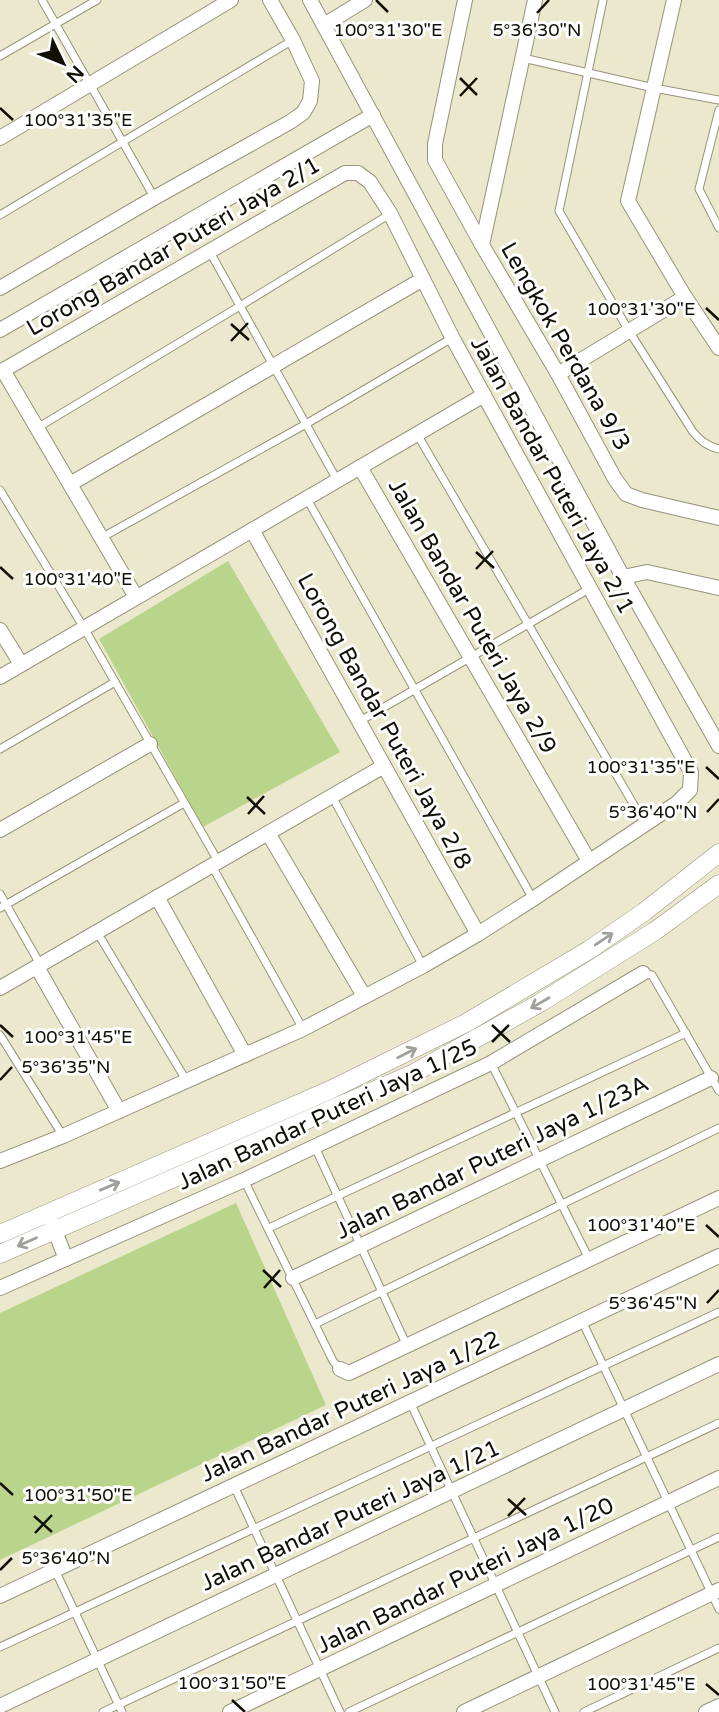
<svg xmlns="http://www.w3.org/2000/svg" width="719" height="1712" font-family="'Varela Round',sans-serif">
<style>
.green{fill:#b9d58b}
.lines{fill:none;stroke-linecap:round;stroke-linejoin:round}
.service-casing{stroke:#97937b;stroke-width:9}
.minor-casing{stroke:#97937b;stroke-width:16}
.tertiary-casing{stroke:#97937b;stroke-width:19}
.service{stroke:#fff;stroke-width:7}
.minor{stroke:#fff;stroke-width:14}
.tertiary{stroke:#fff;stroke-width:18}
.oneway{stroke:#a09f9c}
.ticks{fill:none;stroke:#111007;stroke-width:2.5}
.labels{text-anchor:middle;stroke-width:6;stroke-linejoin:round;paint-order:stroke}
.street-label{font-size:23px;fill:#111007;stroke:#fff}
.ticks-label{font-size:18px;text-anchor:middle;fill:#111007;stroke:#fff;stroke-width:6;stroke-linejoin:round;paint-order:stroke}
</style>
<rect width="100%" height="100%" fill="#ece8cd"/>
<g class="green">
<path d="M228 561 340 752 203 827 99 639Z"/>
<path d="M236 1203 326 1405 0 1560V1313Z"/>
</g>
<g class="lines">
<defs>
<g id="service">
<path d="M42 0 154 197"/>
<path d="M603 0 559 211 629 331 693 432C701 441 707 446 719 449"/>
<path d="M0 56 97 0"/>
<path d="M523 58 654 88 719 100"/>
<path d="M719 110 699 189 719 228"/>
<path d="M0 215 293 40"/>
<path d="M210 252 337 480"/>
<path d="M37 428 240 306 390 214"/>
<path d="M417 434 645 824"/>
<path d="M0 490 84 628 218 861"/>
<path d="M307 499 533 899"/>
<path d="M101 538 306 424 452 338"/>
<path d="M360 721 589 589"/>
<path d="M0 749 115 682"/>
<path d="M332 796 423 966"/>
<path d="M212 866 303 1029"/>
<path d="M0 894 40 964"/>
<path d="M0 908 184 803"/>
<path d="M97 932 186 1080"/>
<path d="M643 974 652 975 719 1091"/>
<path d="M0 1035 63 1136"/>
<path d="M491 1063 589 1259"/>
<path d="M315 1147 407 1346"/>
<path d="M244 1180 333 1361 340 1369"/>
<path d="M269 1228 686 1033"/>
<path d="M582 1321 719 1609"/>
<path d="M315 1324 719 1128"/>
<path d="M410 1402 555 1712"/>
<path d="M234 1486 340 1712"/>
<path d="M55 1570 122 1712"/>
<path d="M0 1647 719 1312"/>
<path d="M103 1712 719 1423"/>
<path d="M349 1712 719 1537"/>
<path d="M584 1712 719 1648"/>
</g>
<g id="minor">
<path d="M310 0 623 577 719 746"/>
<path d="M465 0 435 144V160L482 245"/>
<path d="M535 0 482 245 558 374 615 479 626 494 642 500 719 518"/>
<path d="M674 0 628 201 685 297 719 348"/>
<path d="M324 25 365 0"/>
<path d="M0 138 231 0"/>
<path d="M0 288 154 198 290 122 303 113 310 101 312 81 293 40 270 0"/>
<path d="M0 330 373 115"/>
<path d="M3 370 136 597"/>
<path d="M0 372 345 173H358L370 182 390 213 452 337 691 772 690 790 677 803 533 899 478 934 423 966 303 1029 63 1136 0 1161"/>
<path d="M558 374 685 297"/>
<path d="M360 467 589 861"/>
<path d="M70 484 423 279"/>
<path d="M252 530 478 934"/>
<path d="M623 577 647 572 719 588"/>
<path d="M0 630 21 664"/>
<path d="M0 677 484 395"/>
<path d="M0 830 150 744"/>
<path d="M268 833 364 996"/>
<path d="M157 897 245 1055"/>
<path d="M37 967 119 1111"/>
<path d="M0 988 384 766"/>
<path d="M51 1221 66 1259"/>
<path d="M293 1278 711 1078"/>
<path d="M0 1288 244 1180 491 1063 643 973"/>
<path d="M340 1369 349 1373 719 1198"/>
<path d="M0 1596 719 1256"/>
<path d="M0 1706 719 1364"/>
<path d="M230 1712 719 1478"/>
<path d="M464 1712 719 1590"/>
<path d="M706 1712 719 1706"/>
</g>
<g id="tertiary">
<path d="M0 1234 330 1090 466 1023 589 950 644 912 719 853"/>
<path d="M0 1254 412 1074 540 1003 655 931 719 884"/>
</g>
</defs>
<use href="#service" class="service-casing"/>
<use href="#minor" class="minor-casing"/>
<use href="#tertiary" class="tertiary-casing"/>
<use href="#service" class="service"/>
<use href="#minor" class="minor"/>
<use href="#tertiary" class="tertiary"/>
</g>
<defs><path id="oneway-shaft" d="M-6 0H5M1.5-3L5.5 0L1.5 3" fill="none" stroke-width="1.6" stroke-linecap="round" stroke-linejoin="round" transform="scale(1.75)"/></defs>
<g class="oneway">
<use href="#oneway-shaft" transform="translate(604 939) rotate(-34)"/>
<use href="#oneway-shaft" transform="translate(540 1003) rotate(150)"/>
<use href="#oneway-shaft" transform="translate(407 1053) rotate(-27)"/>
<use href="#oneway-shaft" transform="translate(110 1186) rotate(-23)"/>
<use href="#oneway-shaft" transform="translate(27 1242) rotate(156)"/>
</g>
<path class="ticks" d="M376 0 388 12M537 13 549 0M460 78 477 95M460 96 477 78M0 108 13 120M706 308 719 320M231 324 249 340M231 341 248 323M476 552 494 568M0 567 13 579M476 569 493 551M706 767 719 779M247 797 265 814M707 812 719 799M248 814 264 796M0 1025 13 1037M492 1025 510 1042M492 1042 509 1025M0 1080 12 1067M706 1225 719 1237M263 1270 281 1287M264 1288 280 1270M707 1303 719 1290M0 1483 13 1495M508 1499 526 1515M34 1516 52 1532M508 1516 525 1498M35 1533 52 1515M0 1570 12 1558M706 1684 719 1695M232 1700 245 1712"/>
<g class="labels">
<g class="street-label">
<text transform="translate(173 246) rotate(-30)" y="8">Lorong Bandar Puteri Jaya 2/1</text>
<text transform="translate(566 346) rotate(60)" y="8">Lengkok Perdana 9/3</text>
<text transform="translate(553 475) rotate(61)" y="8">Jalan Bandar Puteri Jaya 2/1</text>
<text transform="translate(473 616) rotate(60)" y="8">Jalan Bandar Puteri Jaya 2/9</text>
<text transform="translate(385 721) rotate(61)" y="8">Lorong Bandar Puteri Jaya 2/8</text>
<text transform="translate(327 1114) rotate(-25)" y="8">Jalan Bandar Puteri Jaya 1/25</text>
<text transform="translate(492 1157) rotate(-26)" y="8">Jalan Bandar Puteri Jaya 1/23A</text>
<text transform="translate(350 1406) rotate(-25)" y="8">Jalan Bandar Puteri Jaya 1/22</text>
<text transform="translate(350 1515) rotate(-25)" y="8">Jalan Bandar Puteri Jaya 1/21</text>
<text transform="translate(465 1575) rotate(-26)" y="8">Jalan Bandar Puteri Jaya 1/20</text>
</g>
</g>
<g class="ticks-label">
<text x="388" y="36">100°31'30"E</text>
<text x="537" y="36">5°36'30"N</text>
<text x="78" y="126">100°31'35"E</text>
<text x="641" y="315">100°31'30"E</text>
<text x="78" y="585">100°31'40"E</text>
<text x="641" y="773">100°31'35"E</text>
<text x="653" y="818">5°36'40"N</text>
<text x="78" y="1043">100°31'45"E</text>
<text x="66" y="1073">5°36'35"N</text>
<text x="641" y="1231">100°31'40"E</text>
<text x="653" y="1309">5°36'45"N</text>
<text x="78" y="1501">100°31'50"E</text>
<text x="66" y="1564">5°36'40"N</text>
<text x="232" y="1689">100°31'50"E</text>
<text x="641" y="1690">100°31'45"E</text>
</g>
<g transform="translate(63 63) rotate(133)" stroke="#ffffff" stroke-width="5" paint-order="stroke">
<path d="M0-5L12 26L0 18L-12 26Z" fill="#111007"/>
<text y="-10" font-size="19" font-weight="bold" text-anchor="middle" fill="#111007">N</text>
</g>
</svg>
